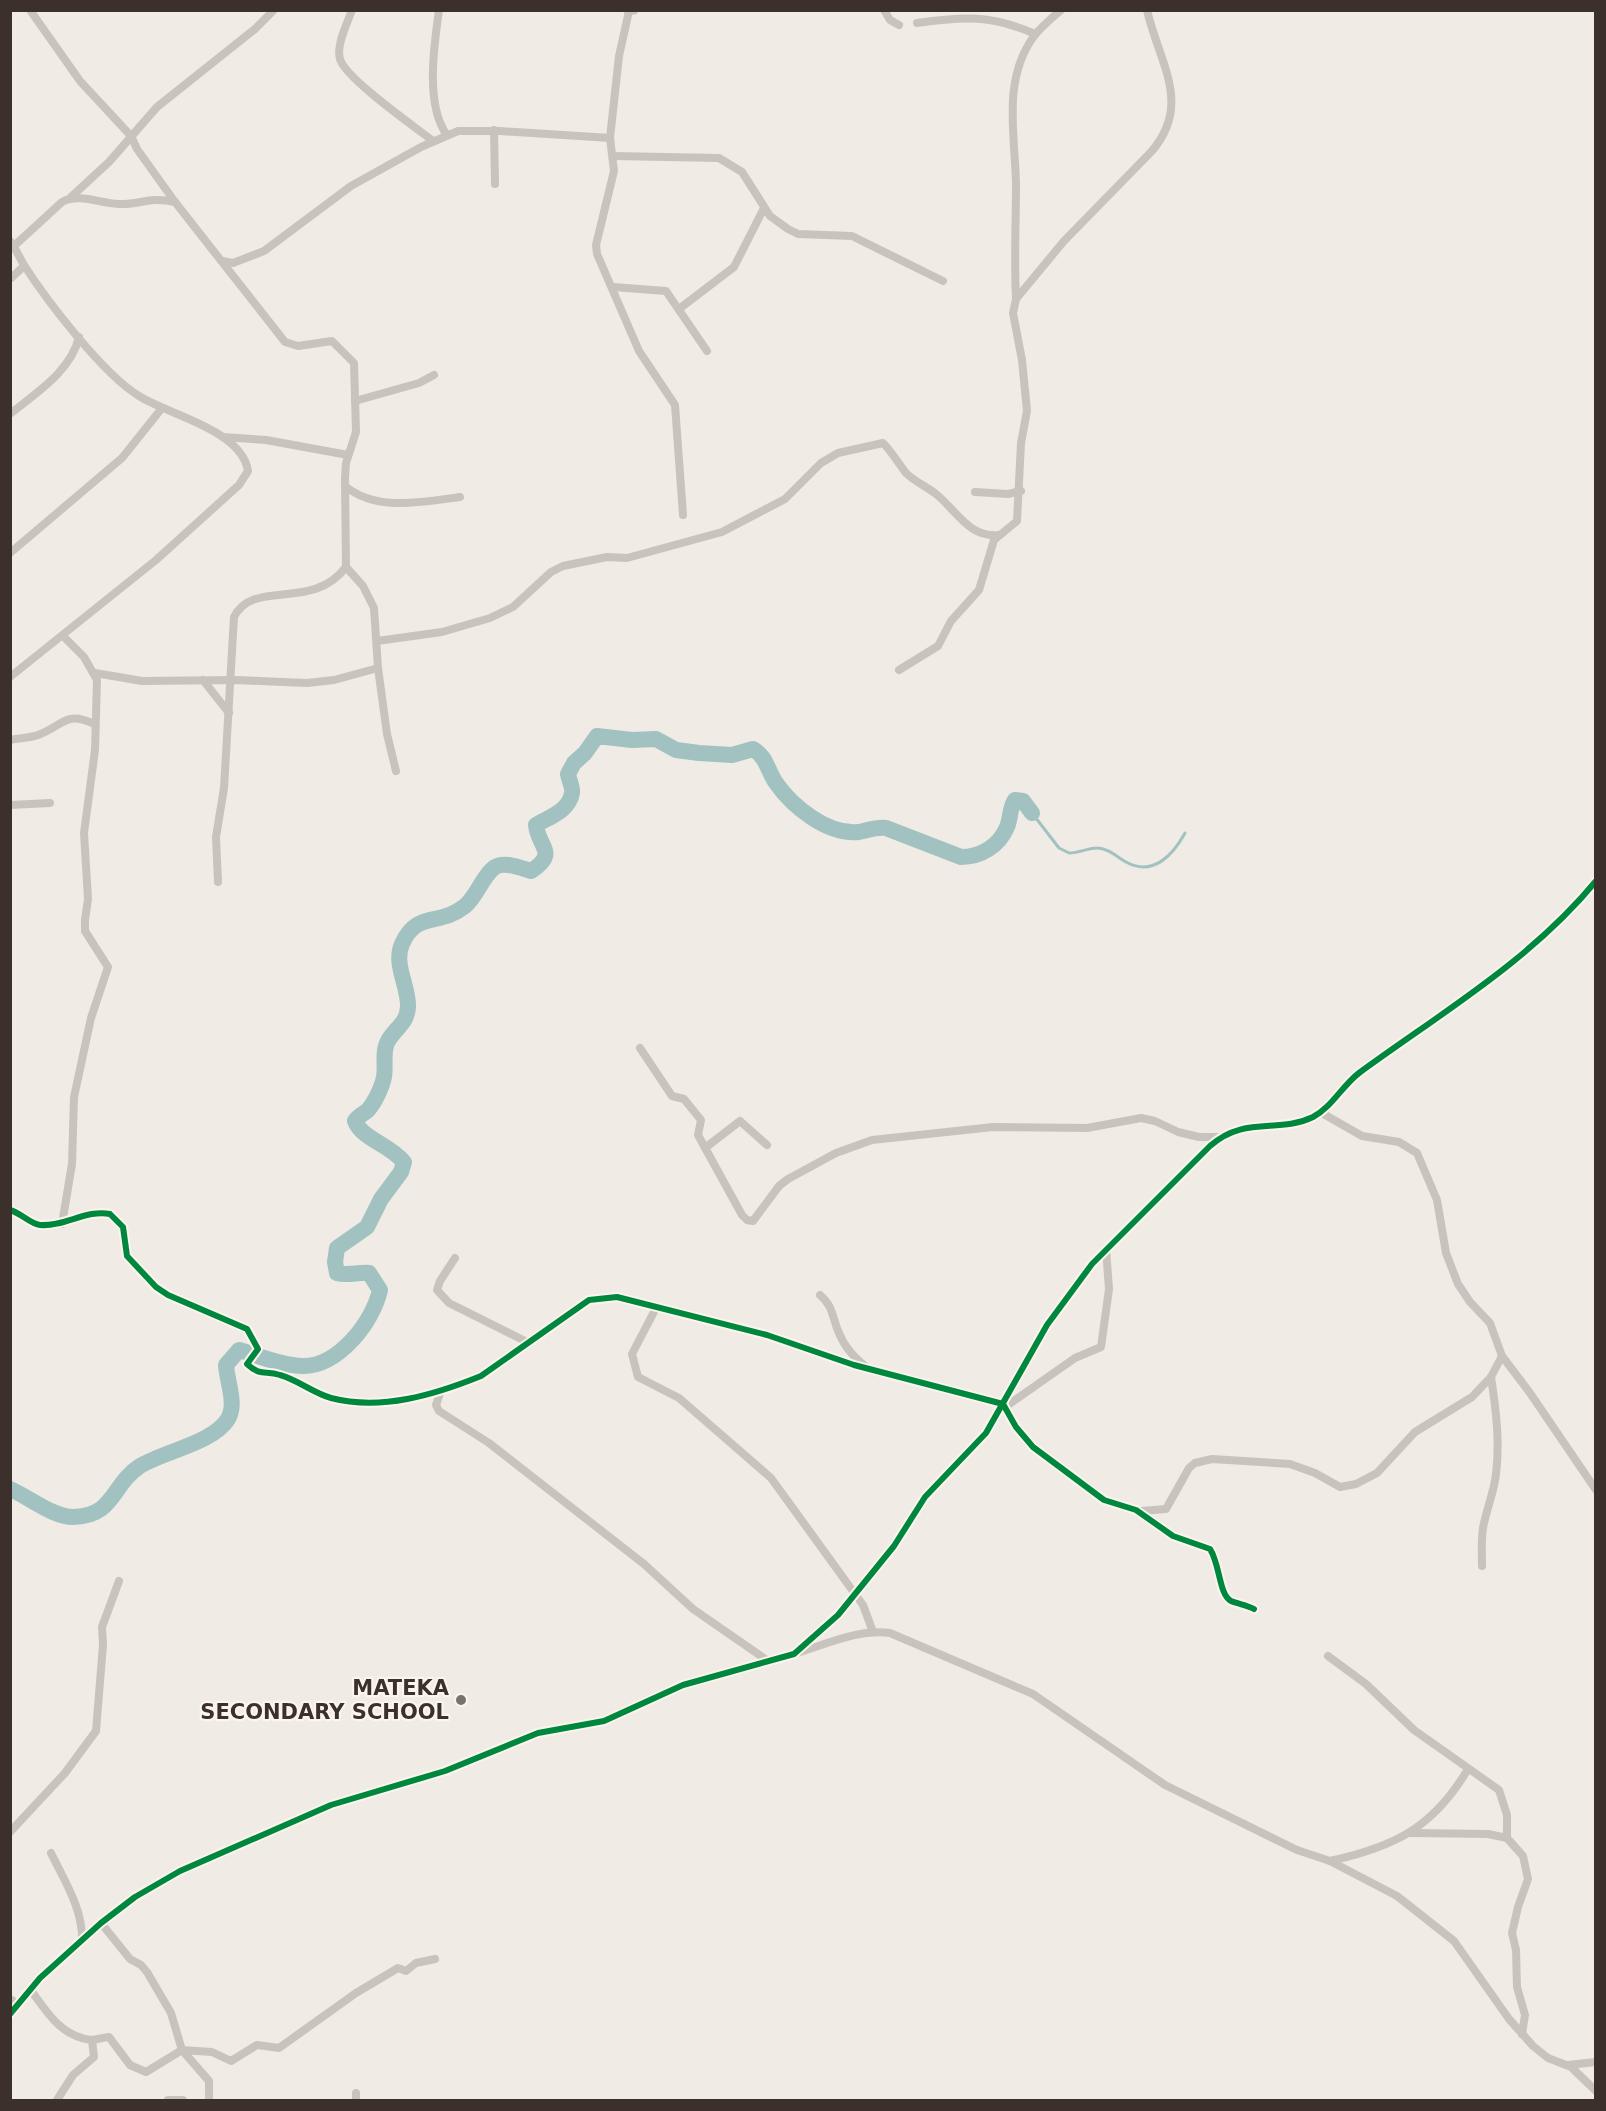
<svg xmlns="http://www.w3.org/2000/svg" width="1606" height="2111" font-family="'DejaVu Sans',sans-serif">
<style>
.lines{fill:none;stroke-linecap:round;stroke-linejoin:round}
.stream{stroke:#a1c2c1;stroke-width:3}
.river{stroke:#a1c2c1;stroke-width:16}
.minor{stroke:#c9c3be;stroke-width:8}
.tertiary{stroke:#c9c3be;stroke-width:9}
.cycleway-casing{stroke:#fbf5ee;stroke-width:10}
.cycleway{stroke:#00873e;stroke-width:6}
.poi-dot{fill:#7a716c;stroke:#fbf5ee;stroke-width:2}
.labels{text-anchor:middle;stroke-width:4.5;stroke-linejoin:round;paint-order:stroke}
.poi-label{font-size:21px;font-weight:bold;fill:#3b302b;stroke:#fbf5ee;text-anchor:end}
</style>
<rect width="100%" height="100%" fill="#f0ebe5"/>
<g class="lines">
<path class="stream" d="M1032 813 1059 848 1069 853C1079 853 1088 848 1097 848 1108 848 1117 857 1126 862 1153 877 1173 855 1185 833"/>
<path class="river" d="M10 1489C29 1497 53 1517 73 1517 114 1517 112 1484 140 1466 165 1451 213 1443 228 1419 237 1404 227 1382 226 1365L239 1350C259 1356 281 1365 302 1366 338 1367 373 1322 380 1290L369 1273C358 1272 347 1276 337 1273L335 1262 337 1248 367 1227 381 1199 401 1172 404 1162C389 1144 362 1139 355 1121 359 1115 364 1114 368 1110 375 1102 382 1087 384 1077 386 1066 382 1051 388 1041 395 1028 407 1024 408 1007 409 987 393 964 402 944 417 910 439 927 465 906 477 896 483 875 495 867 505 861 521 868 531 871 559 853 538 847 536 825 549 817 569 811 572 793 573 788 569 780 568 774L574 763 585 753 597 736 632 740 656 739 676 750 699 753 732 755 753 749C767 757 767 770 776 783 793 807 827 835 859 832 869 830 876 827 886 828L961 857C981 857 999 846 1007 827 1011 818 1009 809 1015 800L1023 801 1032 813"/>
<g class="minor">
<path d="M30 10 80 81 131 136 137 149 175 202"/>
<path d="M352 10C347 24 336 45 340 59 345 78 415 127 433 141"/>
<path d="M439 10C434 45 425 106 447 135"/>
<path d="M884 10 890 20 899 25"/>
<path d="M629 11 619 56 610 138 614 171 596 245 597 254 639 351 675 405 683 515"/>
<path d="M917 23C964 16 992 15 1035 34"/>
<path d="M494 130 495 184"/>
<path d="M613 156 719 158 742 172 770 216 788 229 798 234 852 236 943 281"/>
<path d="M71 197 109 162 157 107 255 29 274 10"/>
<path d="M10 241C16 249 19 257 24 265 47 301 103 374 139 396 169 415 242 430 248 471L239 485 156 560 10 677"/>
<path d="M14 246 62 202C79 193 99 203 118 204 140 205 149 196 175 202L285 342 298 346 332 341 354 363 356 432 346 463 345 478 346 567C312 612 254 578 234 617L224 788 216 837 218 882"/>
<path d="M222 261 233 263 264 251 351 186 421 147 458 131H500L610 138"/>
<path d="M10 279 24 266"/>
<path d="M613 287 666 291 707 351"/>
<path d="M1016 299C1014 260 1016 222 1016 184 1015 134 1002 80 1034 36 1041 27 1052 18 1061 10"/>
<path d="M679 309 734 267 764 208"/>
<path d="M355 401 419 383 434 375"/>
<path d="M10 414C37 392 71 371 79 337"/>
<path d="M223 437 266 440 348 455"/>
<path d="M345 486C376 512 422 502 460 497"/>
<path d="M975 492 1008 494 1021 491"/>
<path d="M10 553 122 458 162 408"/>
<path d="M346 567 363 586 374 608 378 668 387 734 396 771"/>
<path d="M377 641 442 632 490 618 513 607 551 572 563 566 607 557 627 558 722 532 785 499 821 463 838 453 883 443C892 452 898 463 906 473 915 482 926 486 936 494 957 511 969 538 999 535"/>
<path d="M899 670 938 646 951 621 979 590 994 540 1017 521 1021 443 1027 411 1022 360 1013 313 1016 299 1064 241 1151 152C1193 104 1159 63 1147 10"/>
<path d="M95 673 142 681 235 680 307 683 334 680 378 668"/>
<path d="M203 680 229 713"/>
<path d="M10 740C20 738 30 738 38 735 63 726 65 710 94 724"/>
<path d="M10 805 50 803"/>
<path d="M640 1048 672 1096 684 1099 701 1120 698 1135 742 1215 747 1220 753 1221 779 1186 788 1179 836 1153 872 1140 993 1127 1087 1128 1141 1118 1155 1121 1178 1132 1199 1137H1220"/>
<path d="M1320 1112 1362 1136 1399 1142 1417 1153 1437 1200 1446 1253 1458 1284 1470 1302 1490 1323 1502 1356 1530 1393 1596 1490"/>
<path d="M705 1148 740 1121 767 1145"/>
<path d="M10 1210C21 1213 30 1224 40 1225 64 1227 87 1209 110 1214L123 1227 127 1256 156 1287 168 1295 247 1329 258 1349 247 1364C261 1377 265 1370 280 1375 298 1380 313 1393 331 1398 381 1411 434 1395 481 1376L589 1300 617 1297 767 1335 854 1365 1003 1404 1016 1427 1033 1447 1104 1500 1136 1510 1173 1536 1210 1549C1220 1564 1219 1595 1231 1601 1238 1604 1247 1605 1254 1609"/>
<path d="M62 1224 72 1164 74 1097 91 1018 108 967 85 931V920L88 899 84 833 95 750 97 680 84 657 64 637"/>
<path d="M455 1258 440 1281 437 1290 449 1303 529 1343"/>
<path d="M820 1295C834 1307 832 1318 839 1333 845 1348 854 1357 866 1367"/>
<path d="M656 1308 632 1354 638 1377 679 1398 771 1478 863 1605 873 1632"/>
<path d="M441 1390 436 1405 439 1411 489 1443 644 1564 693 1609 768 1661"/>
<path d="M1005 1407 1075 1358 1101 1347 1109 1289 1106 1249"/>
<path d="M1141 1511 1166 1509 1189 1468 1195 1463 1212 1459 1290 1464 1315 1473 1340 1487 1356 1484 1377 1473 1415 1432 1472 1397 1491 1377 1502 1356"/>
<path d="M1482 1566C1482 1553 1481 1540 1483 1528 1486 1510 1494 1493 1496 1474 1500 1442 1496 1409 1491 1377"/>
<path d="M797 1653C827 1644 858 1629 890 1633L1033 1694 1165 1785 1297 1850 1330 1861 1397 1896 1454 1941 1509 2019 1533 2046 1548 2058 1571 2067 1596 2091"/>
<path d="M1328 1656 1366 1684 1414 1730 1499 1790 1507 1815V1838L1523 1856 1528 1879 1518 1907 1512 1933 1516 1950 1517 1987 1525 2015 1522 2034"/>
<path d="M10 1832 65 1773 96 1731 103 1645 102 1627 119 1581"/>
<path d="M1411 1833 1488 1834 1507 1838"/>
<path d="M51 1853C65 1882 83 1909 82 1941"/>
<path d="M1330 1861C1394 1847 1433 1828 1468 1769"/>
<path d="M101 1923 130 1959 141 1965 147 1972 171 2013 182 2050 209 2081V2100"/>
<path d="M30 1989C47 2012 60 2036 91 2040 98 2040 103 2037 109 2037L130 2065 146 2072 182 2050 212 2052 231 2061 257 2045 279 2048 356 1993 398 1968 406 1971 416 1963 435 1959"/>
<path d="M10 1999 18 2004"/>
<path d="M10 2014 40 1978 101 1923 135 1897 180 1871 331 1805 445 1771 538 1733 604 1721 683 1685 794 1654 838 1615 894 1546 925 1497 986 1433 1047 1325 1092 1264 1210 1146C1245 1115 1278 1134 1313 1117 1332 1107 1342 1086 1359 1073 1441 1013 1530 961 1596 881"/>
<path d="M1568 2065 1596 2062"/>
<path d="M356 2093V2100"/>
<path d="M57 2100 73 2075 94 2057 92 2040"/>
<path d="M168 2100H183"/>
</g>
<path class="tertiary" d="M628 10H634"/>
<defs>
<g id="cycleway">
<path d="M10 1210C21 1213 30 1224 40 1225 64 1227 87 1209 110 1214L123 1227 127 1256 156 1287 168 1295 247 1329 258 1349 247 1364C261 1377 265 1370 280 1375 298 1380 313 1393 331 1398 381 1411 434 1395 481 1376L589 1300 617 1297 767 1335 854 1365 1003 1404 1016 1427 1033 1447 1104 1500 1136 1510 1173 1536 1210 1549C1220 1564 1219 1595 1231 1601 1238 1604 1247 1605 1254 1609"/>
<path d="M10 2014 40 1978 101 1923 135 1897 180 1871 331 1805 445 1771 538 1733 604 1721 683 1685 794 1654 838 1615 894 1546 925 1497 986 1433 1047 1325 1092 1264 1210 1146C1245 1115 1278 1134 1313 1117 1332 1107 1342 1086 1359 1073 1441 1013 1530 961 1596 881"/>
</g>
</defs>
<use href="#cycleway" class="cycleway-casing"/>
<use href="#cycleway" class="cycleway"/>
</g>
<circle class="poi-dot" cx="461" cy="1700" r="6"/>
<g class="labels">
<g class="poi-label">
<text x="449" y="1695">MATEKA<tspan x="449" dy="24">SECONDARY SCHOOL</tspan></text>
</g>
</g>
<rect width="1606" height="2111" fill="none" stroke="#3b302b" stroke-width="24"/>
</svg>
